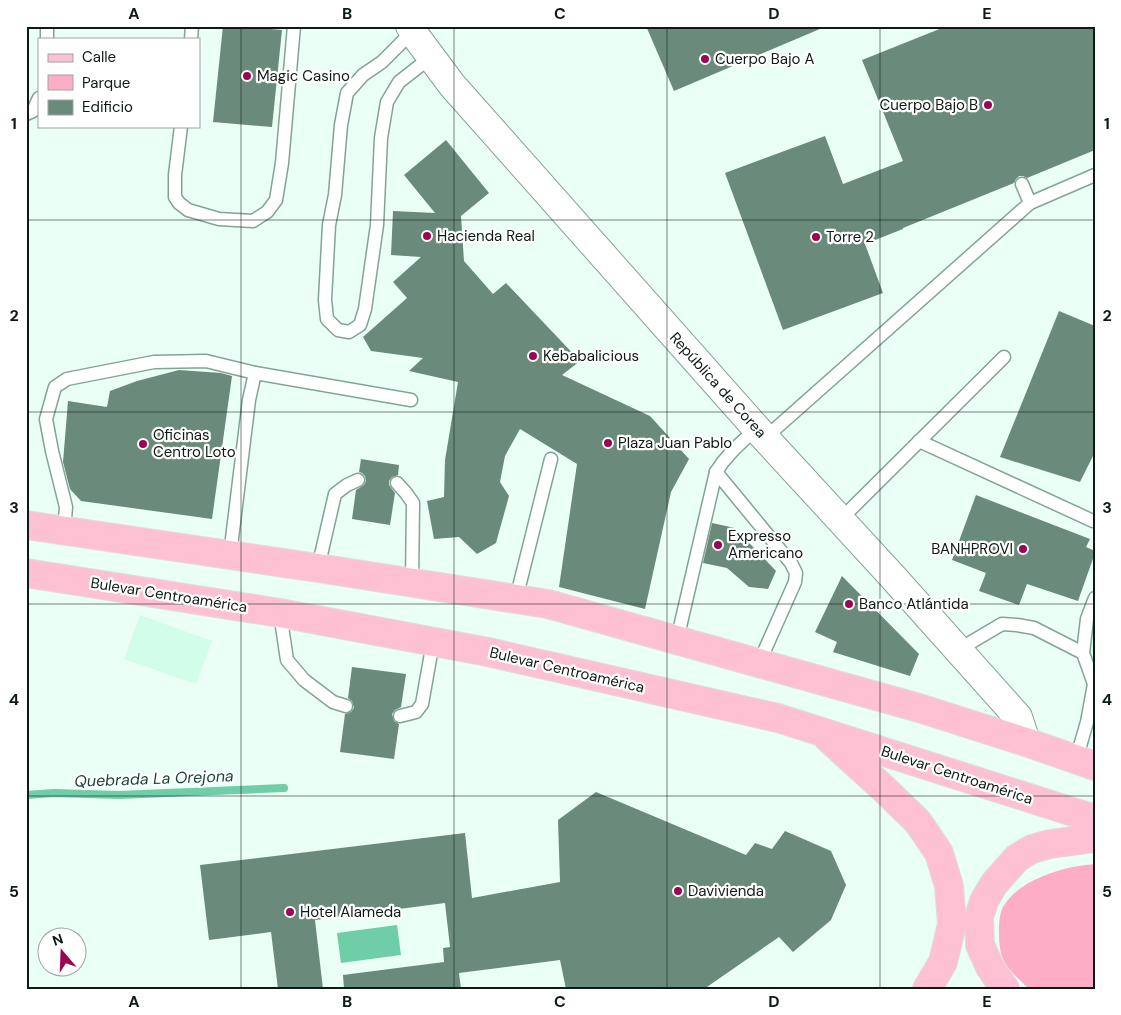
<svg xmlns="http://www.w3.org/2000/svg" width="1121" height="1015" font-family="'DM Sans',sans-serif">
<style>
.built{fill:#d1fde9}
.green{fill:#fdadc5}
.water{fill:#6fcda7}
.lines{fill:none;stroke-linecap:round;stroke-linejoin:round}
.stream{stroke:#6fcda7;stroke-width:8}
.building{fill:#6a8a7b}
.service-casing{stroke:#83a495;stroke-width:15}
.tertiary-casing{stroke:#83a495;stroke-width:30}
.primary-casing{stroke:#dddfde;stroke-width:30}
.service{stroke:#fff;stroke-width:12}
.tertiary{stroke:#fff;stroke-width:28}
.primary{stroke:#fec1d4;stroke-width:28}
.grid{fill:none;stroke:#0e1a15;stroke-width:1;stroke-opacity:0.55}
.poi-dot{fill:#9c0551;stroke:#fff;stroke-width:2}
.labels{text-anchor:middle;stroke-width:4.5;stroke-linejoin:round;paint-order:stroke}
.poi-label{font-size:15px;fill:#0e1a15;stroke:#fff;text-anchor:start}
.street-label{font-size:15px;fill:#0e1a15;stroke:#fff}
.water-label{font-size:16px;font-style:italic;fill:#153f30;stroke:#fff}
.neatline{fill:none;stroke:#0e1a15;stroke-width:2}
.grid-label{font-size:16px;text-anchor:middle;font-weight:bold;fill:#0e1a15}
</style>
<rect width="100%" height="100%" fill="#eafff5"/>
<g class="built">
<path d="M1095 602V687L1086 620Z"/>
<path d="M140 615 212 641 196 684 124 659Z"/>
</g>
<path class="green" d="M1095 864V989H1029C1021 981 1011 973 1005 963 1000 955 999 943 999 933 999 925 999 915 1003 907 1019 879 1065 866 1095 864Z"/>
<path class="water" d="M397 925 401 955 341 963 337 933Z"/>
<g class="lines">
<path class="stream" d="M26 795 54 793 119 795 284 788"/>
</g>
<g class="building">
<path d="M223 26H239L282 30 272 127 213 122Z"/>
<path d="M646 26H827L674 91Z"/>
<path d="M947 26H1095V150L1027 178 1023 176H1019L1016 179 1014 183 903 228V229L865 244 883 293 783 330 725 173 825 136 843 184 903 161 862 60Z"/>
<path d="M446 140 489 193 461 216 464 261 493 294 506 283 580 361 562 375 650 416 689 459 671 492 645 609 559 587 577 464 520 429 505 456 500 482 509 496 496 543 477 554 459 537 434 539 427 501 444 497 445 460 458 382 409 371 423 358 371 351 363 337 407 298 393 282 421 257 391 255 393 211 435 213 404 175Z"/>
<path d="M1059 311 1095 326V452L1080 482 1000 457Z"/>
<path d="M179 370 221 373 232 376 212 519 81 501 70 489 63 462 68 401 107 407 110 391 137 381Z"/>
<path d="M361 459 399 465 398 475 392 477 389 481V485L395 493 390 525 352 519 356 490 364 485 366 481 365 476 362 473 359 472Z"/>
<path d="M976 495 1090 539 1086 547 1095 551V553L1078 601 1027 584 1019 605 979 591 986 573 952 560Z"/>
<path d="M712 523 735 528 776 571 768 589 749 587 727 568 703 563Z"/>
<path d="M842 576 919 654 910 676 833 652 837 642 815 632Z"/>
<path d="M352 667 406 674 401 707 395 710 392 714 394 721 399 724 394 759 340 752 345 714 351 712 354 708 352 701 348 698Z"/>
<path d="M596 792 746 855 755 843 772 849 785 831 831 851 846 885 831 920 793 952 779 937 704 989H566L560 960 459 973 461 989H344L343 975 444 962 443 948 450 947 445 903 315 920 323 989H278L271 932 209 940 200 865 465 833 472 898 560 882 558 820Z"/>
</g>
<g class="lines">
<defs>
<g id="service">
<path d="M413 31 382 62 363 75 347 93 341 125 335 195 329 225 325 300 327 319 338 330 349 332 360 325 365 309 377 225 381 138 387 102 399 82 431 57"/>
<path d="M47 39V26"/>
<path d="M191 39 192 26"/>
<path d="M26 114 33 111 39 98"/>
<path d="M181 126 175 175V197L179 203 188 210 219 219 253 221 267 212 276 200 282 163 294 26"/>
<path d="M1022 184 1030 203"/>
<path d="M765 438 1030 203 1095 175"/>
<path d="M919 441 1093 521H1095"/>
<path d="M716 472 791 563 796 573 795 582 759 663"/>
<path d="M397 483 406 493 413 503 412 583"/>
<path d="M840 520 1004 357"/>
<path d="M64 530 66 507 52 451 46 419 55 387 67 379 154 362 206 361 255 373 411 400"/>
<path d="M230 555 249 400 255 373"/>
<path d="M318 568 335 494 347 485 358 480"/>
<path d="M516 599 551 459"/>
<path d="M280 613 287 660 304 680 333 702 346 706"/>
<path d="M677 640 716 472C727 454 742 442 757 428"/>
<path d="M958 650 1002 624 1017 625 1034 628 1083 653"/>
<path d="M400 716 416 712 422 704 433 642"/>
<path d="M1076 760 1087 722 1094 684 1083 653 1087 619 1095 598"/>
</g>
<path id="tertiary" d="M410 26 417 38 452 85 765 438 892 576 1018 717 1026 742"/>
<g id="primary">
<path d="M26 525 318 568 548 604 919 708 1026 742 1095 766"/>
<path d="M26 573 280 613 488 652 778 718 1095 819"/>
<path d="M828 738 884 789 918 822 939 853 949 886 952 924 943 962 927 989"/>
<path d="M1005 989 990 967 980 945 979 917 984 901 994 884 1017 858 1032 849 1050 844 1095 838"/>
</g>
</defs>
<use href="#service" class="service-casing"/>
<use href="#tertiary" class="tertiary-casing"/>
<use href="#primary" class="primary-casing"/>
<use href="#service" class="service"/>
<use href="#tertiary" class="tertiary"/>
<use href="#primary" class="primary"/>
</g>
<path class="grid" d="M241 26V989M454 26V989M667 26V989M880 26V989M26 220H1095M26 412H1095M26 604H1095M26 796H1095"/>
<g class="poi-dot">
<circle cx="705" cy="59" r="5"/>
<circle cx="247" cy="76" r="5"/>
<circle cx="988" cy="105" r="5"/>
<circle cx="427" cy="236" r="5"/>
<circle cx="816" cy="237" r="5"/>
<circle cx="533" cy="356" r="5"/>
<circle cx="608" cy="443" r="5"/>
<circle cx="143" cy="444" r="5"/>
<circle cx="718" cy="545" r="5"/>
<circle cx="1023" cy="549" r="5"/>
<circle cx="849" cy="604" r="5"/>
<circle cx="678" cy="891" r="5"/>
<circle cx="290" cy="912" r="5"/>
</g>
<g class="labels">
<g class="poi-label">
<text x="715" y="64">Cuerpo Bajo A</text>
<text x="257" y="81">Magic Casino</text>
<text x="978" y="110" text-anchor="end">Cuerpo Bajo B</text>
<text x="437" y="241">Hacienda Real</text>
<text x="826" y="242">Torre 2</text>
<text x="543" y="361">Kebabalicious</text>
<text x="153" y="440">Oficinas<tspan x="153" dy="17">Centro Loto</tspan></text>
<text x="618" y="448">Plaza Juan Pablo</text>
<text x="728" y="541">Expresso<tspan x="728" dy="17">Americano</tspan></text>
<text x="1013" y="554" text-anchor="end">BANHPROVI</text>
<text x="859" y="609">Banco Atlántida</text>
<text x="688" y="896">Davivienda</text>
<text x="300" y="917">Hotel Alameda</text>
</g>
<g class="street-label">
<text transform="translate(718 385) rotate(48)" y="5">República de Corea</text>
<text transform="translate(169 595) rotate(9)" y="5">Bulevar Centroamérica</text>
<text transform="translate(567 670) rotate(13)" y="5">Bulevar Centroamérica</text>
<text transform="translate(957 775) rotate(18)" y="5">Bulevar Centroamérica</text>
</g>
<g class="water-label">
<text transform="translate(154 778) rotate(-2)" y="6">Quebrada La Orejona</text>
</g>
</g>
<rect width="1121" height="1015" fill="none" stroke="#ffffff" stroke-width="55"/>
<rect x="38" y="38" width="162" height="90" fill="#ffffff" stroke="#9fa3a1"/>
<rect x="48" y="54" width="25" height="8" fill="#fec1d4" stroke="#9fa3a1"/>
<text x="82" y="62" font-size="15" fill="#0e1a15">Calle</text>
<rect x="48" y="75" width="25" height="15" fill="#fdadc5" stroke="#9fa3a1"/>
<text x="82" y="88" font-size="15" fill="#0e1a15">Parque</text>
<rect x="48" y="100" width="25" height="15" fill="#6a8a7b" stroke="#9fa3a1"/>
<text x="82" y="112" font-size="15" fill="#0e1a15">Edificio</text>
<g transform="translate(62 952) rotate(341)"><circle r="24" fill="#ffffff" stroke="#9fa3a1"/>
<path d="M0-4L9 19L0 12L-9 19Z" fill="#9c0551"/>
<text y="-8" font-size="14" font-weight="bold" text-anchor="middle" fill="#0e1a15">N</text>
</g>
<rect x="28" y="28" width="1066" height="960" class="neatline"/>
<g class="grid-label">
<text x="134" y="19">A</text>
<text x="347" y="19">B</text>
<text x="560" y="19">C</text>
<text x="774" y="19">D</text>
<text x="987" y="19">E</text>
<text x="14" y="129">1</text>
<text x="1107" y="129">1</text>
<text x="14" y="321">2</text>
<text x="1107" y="321">2</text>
<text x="14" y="513">3</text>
<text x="1107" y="513">3</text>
<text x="14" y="705">4</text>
<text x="1107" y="705">4</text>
<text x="14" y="897">5</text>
<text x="1107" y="897">5</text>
<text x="134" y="1007">A</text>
<text x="347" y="1007">B</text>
<text x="560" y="1007">C</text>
<text x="774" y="1007">D</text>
<text x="987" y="1007">E</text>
</g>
</svg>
